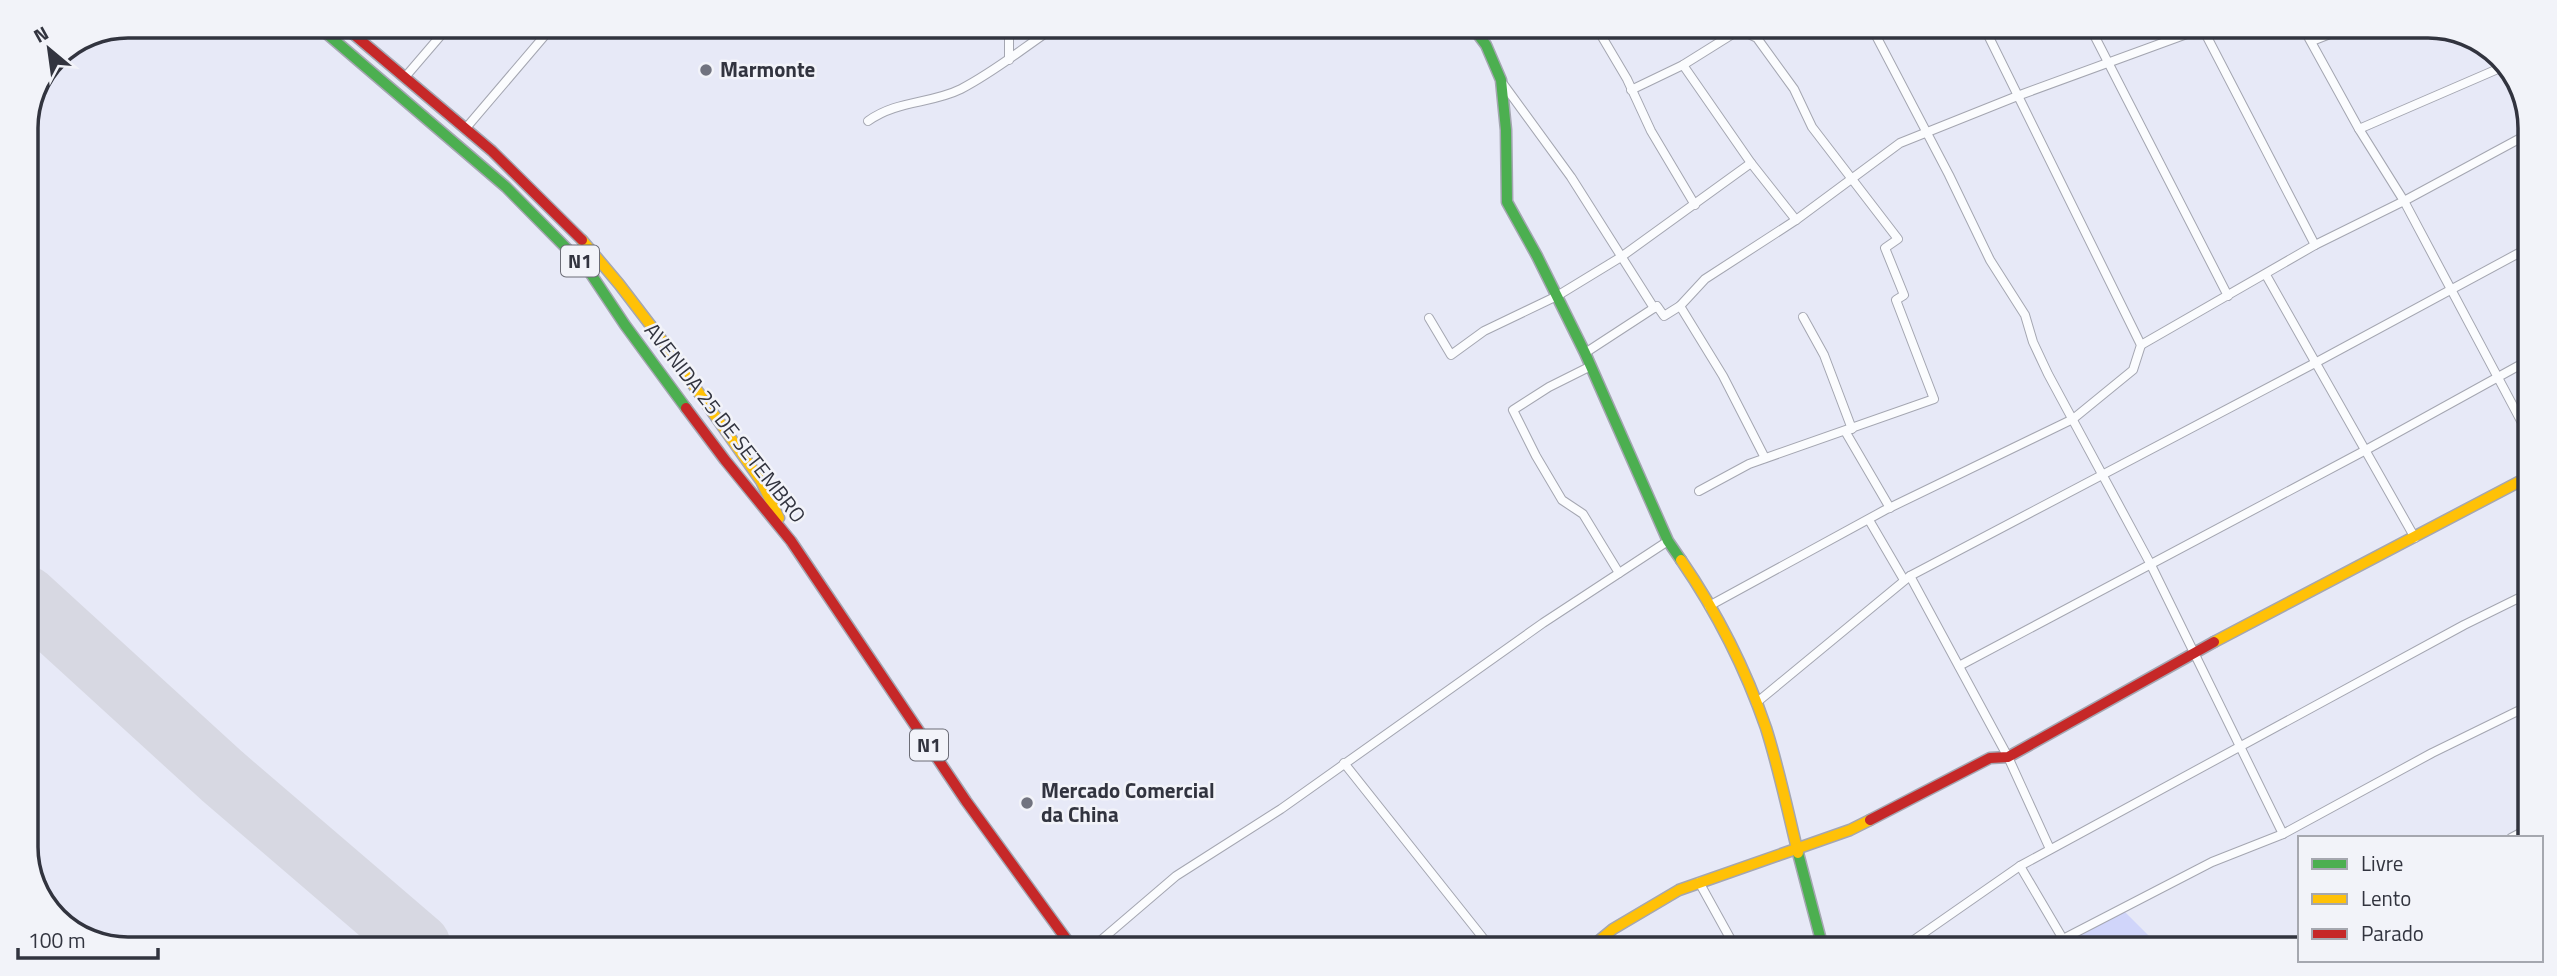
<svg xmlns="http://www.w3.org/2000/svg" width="2557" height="976" font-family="'Titillium Web',sans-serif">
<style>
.green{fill:#d0d5fa}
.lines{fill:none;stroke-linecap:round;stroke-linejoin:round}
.runway{stroke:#d7d8e2;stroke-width:63}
.street-casing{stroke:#a4a6b1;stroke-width:10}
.fast-casing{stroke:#a4a6b1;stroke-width:13}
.slow-casing{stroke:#a4a6b1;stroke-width:13}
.jam-casing{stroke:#a4a6b1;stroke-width:13}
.street{stroke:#fbfcfe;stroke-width:8}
.fast{stroke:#4caf50;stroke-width:10}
.slow{stroke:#ffc107;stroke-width:10}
.jam{stroke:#c62828;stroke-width:10}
.poi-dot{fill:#71737f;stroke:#f2f3f9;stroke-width:2.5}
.labels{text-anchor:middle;stroke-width:5;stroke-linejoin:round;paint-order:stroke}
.shield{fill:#f2f3f9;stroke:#6c6d77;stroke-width:2}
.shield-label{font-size:19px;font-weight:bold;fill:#32343f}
.poi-label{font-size:21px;font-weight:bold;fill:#32343f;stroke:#f2f3f9;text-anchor:start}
.street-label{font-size:21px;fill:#32343f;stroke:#f2f3f9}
.rim{fill:none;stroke:#32343f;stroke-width:3.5}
</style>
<rect width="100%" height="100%" fill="#e7e9f7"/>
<path class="green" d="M2124 911 2153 940 2157 949H2063L2068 940Z"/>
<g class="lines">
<path class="runway" d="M26 597 222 776 419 945"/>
<defs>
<g id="street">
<path d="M1598 30 1627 79 1651 131 1695 205"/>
<path d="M1873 30 1949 175 1990 260 2025 315 2033 342 2048 374 2150 563 2283 834"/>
<path d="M2092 31 2228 296"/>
<path d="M2204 31 2315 245"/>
<path d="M2305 31 2359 129 2404 201 2528 434"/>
<path d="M2312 41 2335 32"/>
<path d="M1009 60V28"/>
<path d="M1683 65 1751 163 1796 220"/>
<path d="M406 76 448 27"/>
<path d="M1501 81 1571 177 1654 308 1657 306 1664 316 1680 306"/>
<path d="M1631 90 1683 65 1739 30"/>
<path d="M868 121C897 100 931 104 961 89 994 72 1022 49 1053 28"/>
<path d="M466 128 552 27"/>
<path d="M2359 129 2507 65"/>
<path d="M2266 275 2415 538"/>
<path d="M1803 317 1824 355 1852 429"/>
<path d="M1429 318 1451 355 1484 331 1557 296 1621 257 1751 163"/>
<path d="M2141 345 2315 245 2404 201 2530 133"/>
<path d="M1585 353 1654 308"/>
<path d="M1591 366 1549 387 1513 410 1536 456 1562 500 1583 514 1619 573"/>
<path d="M1845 431 1890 508"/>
<path d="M1765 458 1723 376 1680 306 1705 279 1796 220 1900 143 2020 95 2195 31"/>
<path d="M1699 491 1749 464 1934 399 1896 300 1904 295 1885 248 1898 239 1812 127 1794 89 1757 38 1740 30"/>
<path d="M1869 520 1904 580"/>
<path d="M1910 576 2008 757 2050 849"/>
<path d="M1709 606 1885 510 2073 419 2133 370 2141 345 1986 31"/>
<path d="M1959 666 2364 451 2529 360"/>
<path d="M1756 703 1910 576 2315 363 2530 247"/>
<path d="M1344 763 1491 948"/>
<path d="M2511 838 2526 830"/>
<path d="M2020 866 2063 939 2056 949"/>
<path d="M1699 882 1730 938 1733 948"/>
<path d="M2063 939 2212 862 2283 834 2432 753 2526 707"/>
<path d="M1908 944 2020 866 2464 625 2527 594"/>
<path d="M1093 947 1176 876 1281 809 1543 623 1668 541"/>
</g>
<g id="fast">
<path d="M319 27 506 187 589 271 625 325 686 408"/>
<path d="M1474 29 1486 45 1501 80 1506 130 1507 202 1537 256 1585 353 1668 541 1681 560"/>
<path d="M1798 853 1823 948"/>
</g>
<g id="slow">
<path d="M582 240 619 284 661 339 761 481 779 518"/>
<path d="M1681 560C1716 611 1746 670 1766 728 1779 769 1788 812 1798 853"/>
<path d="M2214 642 2528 477"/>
<path d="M1590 948 1613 929 1679 890 1850 830 1870 820"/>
</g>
<g id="jam">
<path d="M345 27 492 151 582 240"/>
<path d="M686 408 725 460 791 541 966 801 1072 947"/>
<path d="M1870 820 1990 758 2008 757 2214 642"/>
</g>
</defs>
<use href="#street" class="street-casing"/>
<use href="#fast" class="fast-casing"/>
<use href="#slow" class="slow-casing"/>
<use href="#jam" class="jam-casing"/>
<use href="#street" class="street"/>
<use href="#fast" class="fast"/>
<use href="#slow" class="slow"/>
<use href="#jam" class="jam"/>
</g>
<g class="poi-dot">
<circle cx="706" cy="70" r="7"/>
<circle cx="1027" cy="803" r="7"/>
</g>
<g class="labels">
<g class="shield">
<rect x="561" y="245.5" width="38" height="31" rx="5"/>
<rect x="910" y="729.5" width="38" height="31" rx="5"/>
</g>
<g class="shield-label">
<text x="580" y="268">N1</text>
<text x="929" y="752">N1</text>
</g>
<g class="poi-label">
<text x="720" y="77">Marmonte</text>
<text x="1041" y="798">Mercado Comercial<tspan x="1041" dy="24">da China</tspan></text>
</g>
<g class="street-label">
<text transform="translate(725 423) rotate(52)" y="7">AVENIDA 25 DE SETEMBRO</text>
</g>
</g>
<path d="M0 0H2557V976H0ZM128 38H2428A90 90 0 0 1 2518 128V847A90 90 0 0 1 2428 937H128A90 90 0 0 1 38 847V128A90 90 0 0 1 128 38Z" fill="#f2f3f9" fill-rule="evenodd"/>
<path class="rim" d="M128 38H2428A90 90 0 0 1 2518 128V847A90 90 0 0 1 2428 937H128A90 90 0 0 1 38 847V128A90 90 0 0 1 128 38Z"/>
<rect x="2298" y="836" width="245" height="126" fill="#f2f3f9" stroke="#a5a7af" stroke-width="2"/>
<rect x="2312" y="859" width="35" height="10" fill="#4caf50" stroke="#a5a7af" stroke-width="2"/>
<text x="2361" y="871" font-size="21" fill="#32343f">Livre</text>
<rect x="2312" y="894" width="35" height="10" fill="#ffc107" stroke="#a5a7af" stroke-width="2"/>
<text x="2361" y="906" font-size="21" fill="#32343f">Lento</text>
<rect x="2312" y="929" width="35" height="10" fill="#c62828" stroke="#a5a7af" stroke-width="2"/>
<text x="2361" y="941" font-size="21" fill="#32343f">Parado</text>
<g transform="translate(49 49) rotate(331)" stroke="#f2f3f9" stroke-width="5" paint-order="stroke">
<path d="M0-5L12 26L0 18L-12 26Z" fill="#32343f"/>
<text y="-10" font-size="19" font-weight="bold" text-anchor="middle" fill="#32343f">N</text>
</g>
<path d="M18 948v10h140v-10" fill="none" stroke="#32343f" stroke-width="3.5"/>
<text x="28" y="948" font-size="21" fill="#32343f" stroke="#f2f3f9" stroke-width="5" paint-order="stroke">100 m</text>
</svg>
